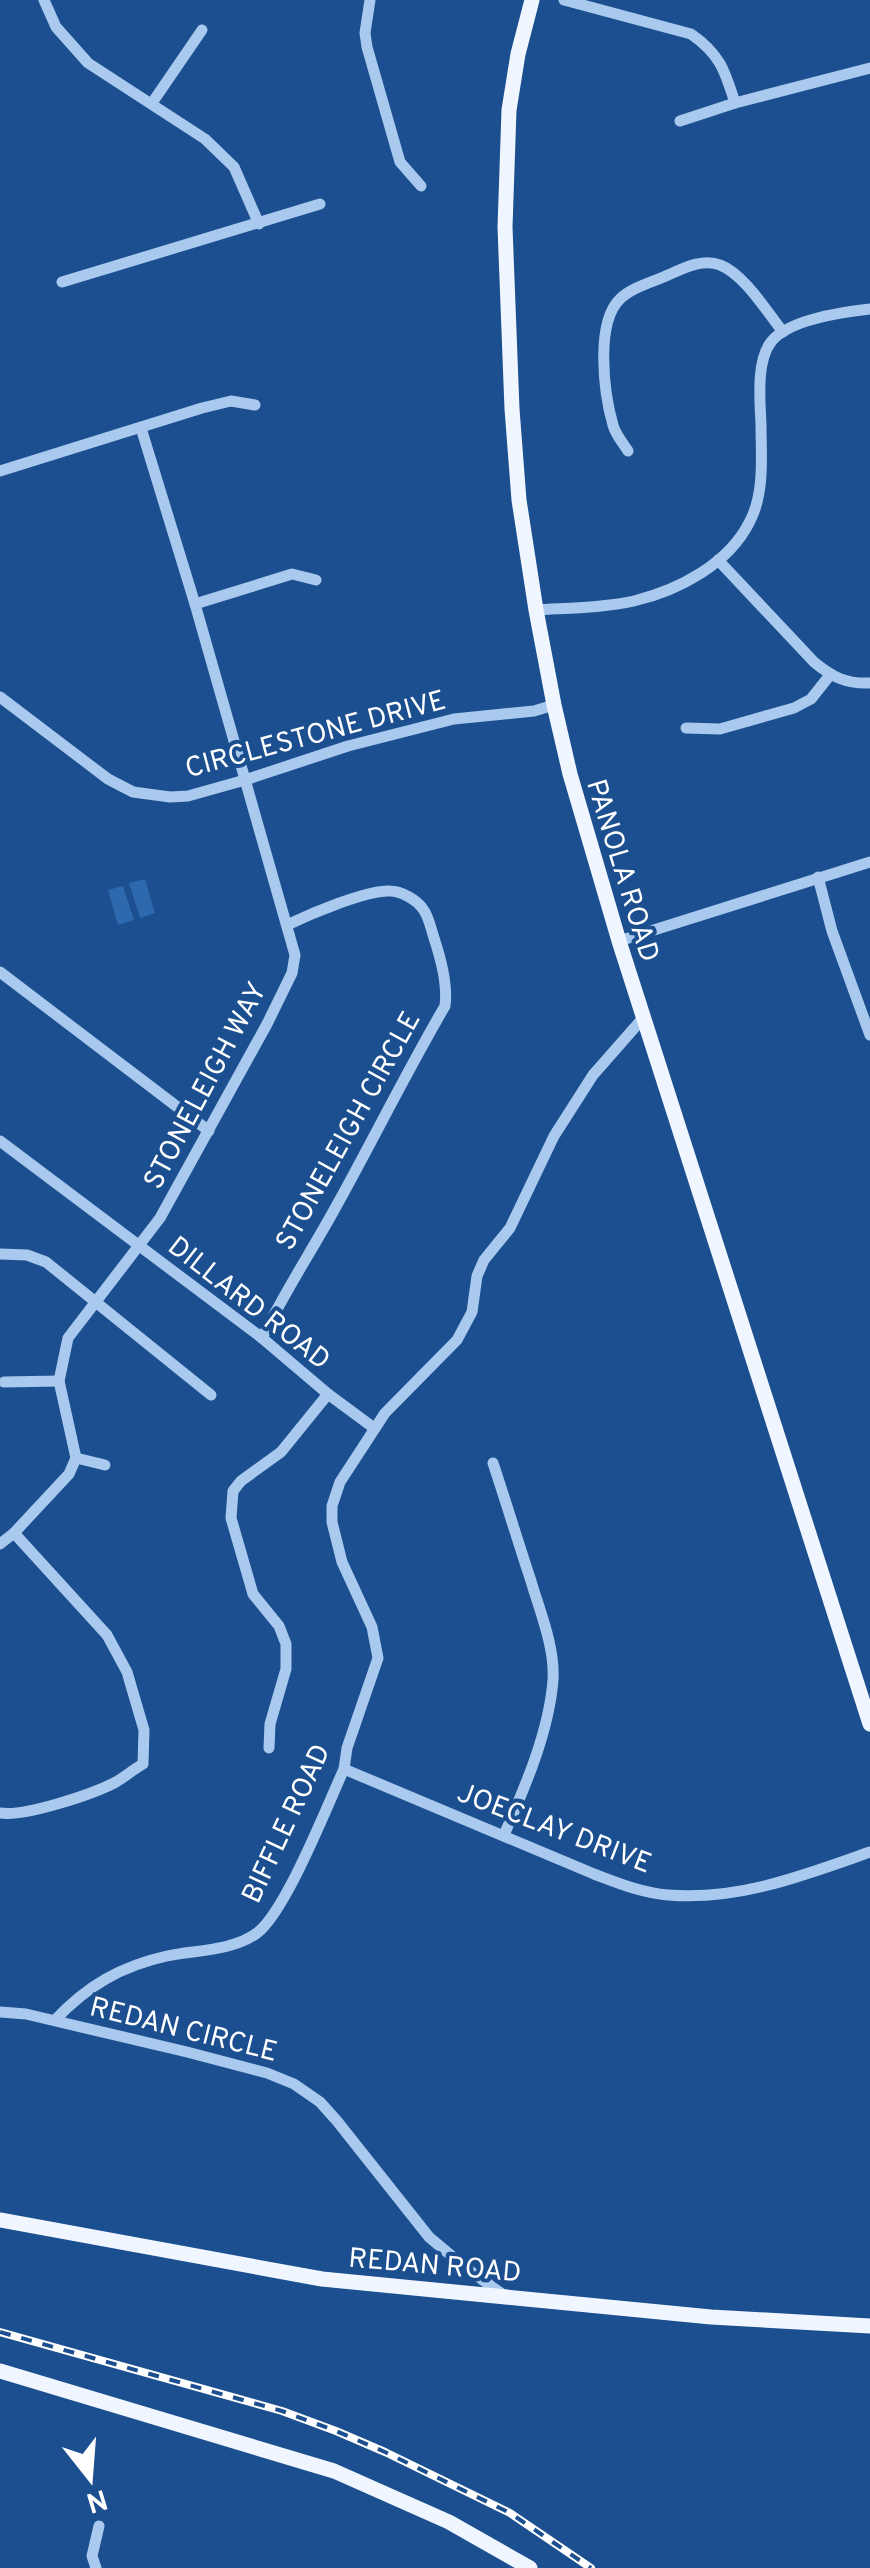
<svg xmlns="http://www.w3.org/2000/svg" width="870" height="2568" font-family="Overpass,sans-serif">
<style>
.green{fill:#2e69ad}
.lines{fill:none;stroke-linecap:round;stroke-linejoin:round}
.minor{stroke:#a9c9ee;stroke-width:11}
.major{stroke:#f0f6ff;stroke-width:15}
.rail-casing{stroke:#fff;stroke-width:8}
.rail{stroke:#1b4f8f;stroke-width:4;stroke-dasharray:11;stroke-linecap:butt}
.labels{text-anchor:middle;stroke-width:8;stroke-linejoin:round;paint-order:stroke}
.street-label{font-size:28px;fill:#fff;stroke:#1b4f8f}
</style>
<rect width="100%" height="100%" fill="#1b4f8f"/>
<g class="green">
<path d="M145 879 155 913 140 918 129 883Z"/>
<path d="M123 886 134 920 118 925 108 890Z"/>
</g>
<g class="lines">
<g class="minor">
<path d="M44 0 56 27 88 63 205 139 234 167 259 224"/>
<path d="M370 0 365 33 367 47 400 162 421 186"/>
<path d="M564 0 691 34C720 54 725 71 735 103"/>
<path d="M152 103 202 30"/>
<path d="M680 121 735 103 870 68"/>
<path d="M62 282 320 204"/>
<path d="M628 451C623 443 615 434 613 425 604 394 595 323 620 299 632 287 653 282 668 275 684 268 703 258 720 265 744 274 767 312 783 332"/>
<path d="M0 471 202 408 231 401 255 405"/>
<path d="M718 560 814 662C832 677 846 684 870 683"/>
<path d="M195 604 292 574 316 580"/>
<path d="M536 610C568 608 603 608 634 601 679 590 729 564 750 521 765 492 761 455 761 424 760 401 756 361 771 342 788 320 843 312 870 309"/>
<path d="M0 697 108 779 133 792 170 797 188 796 245 780 348 746 454 719 534 711 554 705"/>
<path d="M686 728 720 729 794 708 811 699 830 675"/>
<path d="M818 877 832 931 870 1035"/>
<path d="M619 941 870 862"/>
<path d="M0 972 209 1131"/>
<path d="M0 1141 262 1338 328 1394 374 1428"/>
<path d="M0 1254 27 1255 46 1262 211 1395"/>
<path d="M262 1338C285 1291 313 1249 338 1203 374 1138 407 1071 445 1006 448 984 441 959 434 938 431 929 429 917 423 909 417 900 401 891 390 891 366 890 310 914 287 925"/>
<path d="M4 1382 59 1381"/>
<path d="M76 1458 105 1465"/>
<path d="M493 1463C506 1502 518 1542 531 1581 540 1612 555 1647 553 1680 549 1732 525 1787 504 1835"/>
<path d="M0 1544 14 1533 69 1474 76 1458 59 1381 68 1338 160 1218 267 1024 292 973 295 955 195 604 141 428"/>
<path d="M269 1748 270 1724 286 1669V1644L279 1626 253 1594 231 1518 233 1491 241 1481 281 1452 328 1394"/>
<path d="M344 1769 594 1874C618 1883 642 1893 668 1895 738 1901 805 1875 870 1852"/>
<path d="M0 1813C25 1817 93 1794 116 1782 126 1776 134 1769 143 1764L144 1730 127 1672 107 1635 14 1533"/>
<path d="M0 2012 26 2014 187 2052 267 2073 294 2084 320 2102 337 2121 429 2237 466 2268 505 2296"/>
<path d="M55 2020C87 1986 121 1966 167 1956 196 1950 233 1951 257 1933 286 1911 327 1806 344 1769L347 1748 378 1658 372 1627 342 1562 332 1522V1506L340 1482 385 1413 457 1340 472 1312 477 1276 484 1260 510 1228 554 1136 593 1075 643 1018"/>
<path d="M96 2568 92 2556 99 2526"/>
</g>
<g class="major">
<path d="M532 0 518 54 509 110 505 227 512 409 519 500 536 610 554 705 570 774 619 941 870 1724"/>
<path d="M0 2220 322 2279 711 2317 870 2326"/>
<path d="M0 2371 334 2471 449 2522 530 2568"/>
</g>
<defs>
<path id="rail" d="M0 2332 282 2411 336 2431 385 2452 510 2513 591 2568"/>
</defs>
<use href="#rail" class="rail-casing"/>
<use href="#rail" class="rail"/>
</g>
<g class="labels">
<g class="street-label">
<text transform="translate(315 733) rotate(-15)" y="10">CIRCLESTONE DRIVE</text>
<text transform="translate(624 870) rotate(73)" y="10">PANOLA ROAD</text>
<text transform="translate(204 1085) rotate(-62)" y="10">STONELEIGH WAY</text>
<text transform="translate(347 1130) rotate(-61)" y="10">STONELEIGH CIRCLE</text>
<text transform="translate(250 1302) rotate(38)" y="10">DILLARD ROAD</text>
<text transform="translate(285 1823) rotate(-65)" y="10">BIFFLE ROAD</text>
<text transform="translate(555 1827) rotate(21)" y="10">JOECLAY DRIVE</text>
<text transform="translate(184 2028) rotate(14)" y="10">REDAN CIRCLE</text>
<text transform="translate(435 2264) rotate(5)" y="10">REDAN ROAD</text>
</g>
</g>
<g transform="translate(90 2478) rotate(163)" stroke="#1b4f8f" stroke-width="8" paint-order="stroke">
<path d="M0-8L18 38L0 25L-18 38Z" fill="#ffffff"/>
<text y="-15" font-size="28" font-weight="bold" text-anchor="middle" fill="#ffffff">N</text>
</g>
</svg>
